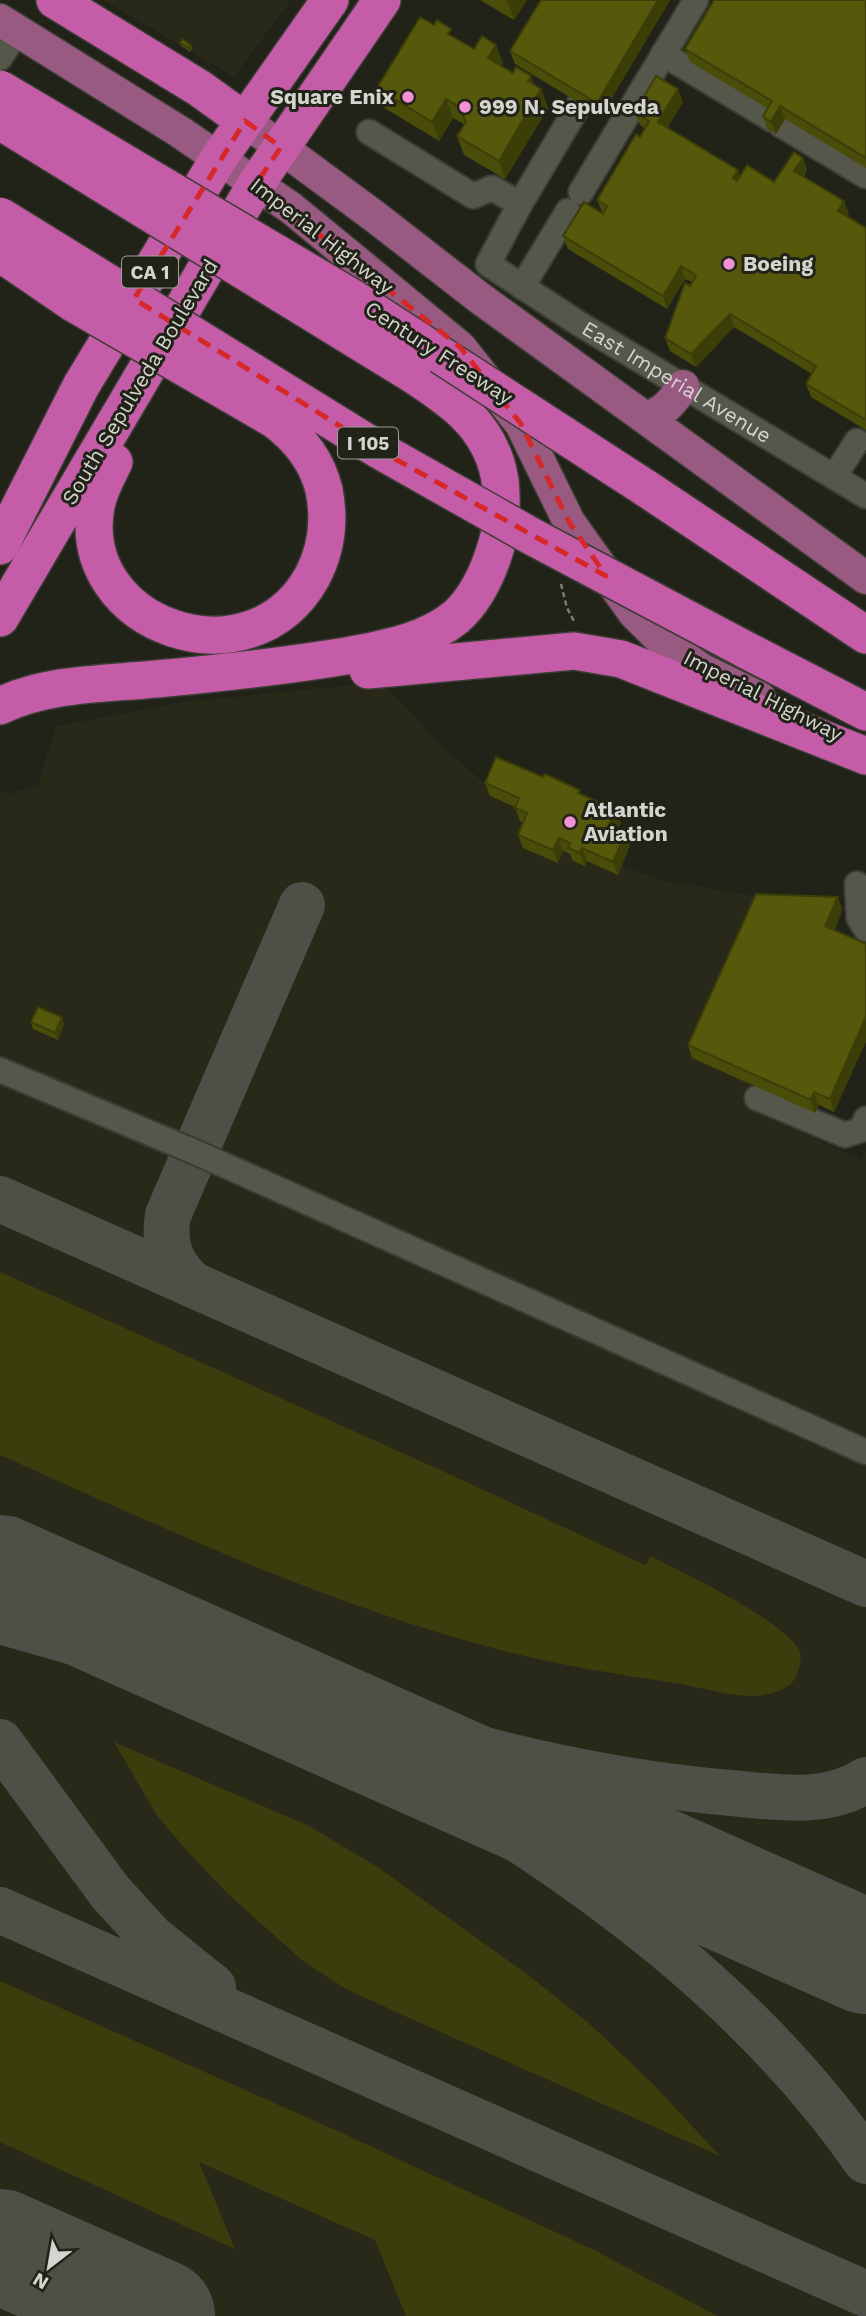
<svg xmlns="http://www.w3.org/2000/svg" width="866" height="2316" font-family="'Work Sans',sans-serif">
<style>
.built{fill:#282918}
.green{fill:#3b3d0d}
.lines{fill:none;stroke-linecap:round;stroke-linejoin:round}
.taxiway{stroke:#4e4f46;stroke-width:46}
.runway{stroke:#4e4f46;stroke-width:114}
.minor-casing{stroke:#3b3c34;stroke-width:28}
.major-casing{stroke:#3b3c34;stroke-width:35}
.highway-casing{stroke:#3b3c34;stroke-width:40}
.path{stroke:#7d7e75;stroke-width:2.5;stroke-dasharray:5 3.5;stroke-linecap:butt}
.minor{stroke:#56574b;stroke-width:24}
.major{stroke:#995a82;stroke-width:32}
.highway{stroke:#c55ca7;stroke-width:37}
.highway-bridge-casing{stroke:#3b3c34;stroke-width:40;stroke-linecap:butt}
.highway-bridge{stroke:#c55ca7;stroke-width:37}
.wall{fill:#4a4c09}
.shaded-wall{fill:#3c3e08}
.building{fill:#56580b;stroke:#3c3e08;stroke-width:2}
.marked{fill:none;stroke:#d62828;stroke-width:5;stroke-dasharray:14 9;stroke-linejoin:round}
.poi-dot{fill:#f391d5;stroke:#212218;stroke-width:2.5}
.labels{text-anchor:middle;stroke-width:6;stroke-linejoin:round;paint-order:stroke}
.shield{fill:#212218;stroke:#9e9f97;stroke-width:2}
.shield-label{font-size:19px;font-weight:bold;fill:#d4d5ce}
.poi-label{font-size:21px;font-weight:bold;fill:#d4d5ce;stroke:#212218;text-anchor:start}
.street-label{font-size:21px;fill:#d4d5ce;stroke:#212218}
</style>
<rect width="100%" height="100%" fill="#212218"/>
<g class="built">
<path d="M103 0H291L234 77Z"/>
<path d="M382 682 447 751 495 792 560 821 554 838 662 881 687 885 688 883 705 888 805 904 846 906 752 1110 861 1160 866 1150V2316H0V791L9 794 38 784 56 726 183 702Z"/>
</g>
<g class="green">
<path d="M0 1272 447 1473 645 1565 651 1556C681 1572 791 1623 800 1653 802 1661 799 1671 795 1678 789 1691 766 1696 753 1696 729 1696 703 1688 680 1684 623 1675 564 1666 508 1652 331 1607 166 1529 0 1455Z"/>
<path d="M114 1742 309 1826 379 1868 528 1975 592 2026 653 2084 720 2156 409 2018 346 1989 303 1961 228 1894 191 1855 158 1817Z"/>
<path d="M0 1981 342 2133 594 2250 717 2316H406L375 2240 199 2162 235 2249 0 2142Z"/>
</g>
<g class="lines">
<g class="taxiway">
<path d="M0 1199 866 1584"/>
<path d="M193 1285C170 1265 163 1244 168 1215L302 905"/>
<path d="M104 1619 213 1661"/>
<path d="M0 1621 145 1662"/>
<path d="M183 1654C262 1697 344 1735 422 1780 590 1878 754 2000 866 2161"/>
<path d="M317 1699C451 1746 589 1781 731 1793 776 1797 826 1806 866 1780"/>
<path d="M0 1742 110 1892 152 1938 213 1987"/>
<path d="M0 1910 866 2294"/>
<path d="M784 1921 866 1962"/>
<path d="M103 2292 145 2316"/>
</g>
<g class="runway">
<path d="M0 1572 866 1957"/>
<path d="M0 2246 158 2316"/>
</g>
<defs>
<g id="minor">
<path d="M663 54 773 120"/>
<path d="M0 58 18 30"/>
<path id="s1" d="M580 103 520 204 488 264 578 323 866 496"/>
<path d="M781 125 866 176"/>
<path d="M369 132 473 196 492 188 520 204"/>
<path d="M581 192 696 0"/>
<path d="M522 287 568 211"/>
<path d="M834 477 857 441"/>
<path d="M857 884 859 918 866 929"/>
<path d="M0 1070 195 1152 866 1452"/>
<path d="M757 1098 845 1135 861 1130 866 1119"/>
</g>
<g id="major">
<path d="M0 20 180 132 291 208 460 347 521 424 569 522 634 613 663 642 701 669 760 698"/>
<path d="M245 121 374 216 481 299 866 578"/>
<path d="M646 418C665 411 672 403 683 386"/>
</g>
<g id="highway">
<path d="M55 0 199 88 245 121"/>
<path d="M114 462C107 476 99 490 96 506 74 626 250 688 312 577 327 549 330 520 324 490"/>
<path d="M644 487 866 635"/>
<path d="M0 546 81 386 219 158 330 0"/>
<path d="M0 618 256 184 382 0"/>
<path d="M746 650 866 712"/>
<path d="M368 670 574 651 621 659 866 756"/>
<path d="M0 706C47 683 105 684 156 679 222 673 287 666 352 655 387 648 427 641 456 617 473 602 484 581 492 559 497 544 502 529 501 513 501 501 502 487 499 475 489 425 452 400 412 374"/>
</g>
</defs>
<use href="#minor" class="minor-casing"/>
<use href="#major" class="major-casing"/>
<use href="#highway" class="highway-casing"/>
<path class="path" d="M561 584 567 608 575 623"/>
<use href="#minor" class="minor"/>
<use href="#major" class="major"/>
<use href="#highway" class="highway"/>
<defs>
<g id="highway-bridge">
<path d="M0 89 354 299 644 487"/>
<path d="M0 121 412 374"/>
<path d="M0 216 379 450 531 536 746 650"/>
<path d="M0 253 73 303 275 420C299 438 317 461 324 490"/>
</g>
</defs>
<use href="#highway-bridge" class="highway-bridge-casing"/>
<use href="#highway-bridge" class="highway-bridge"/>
</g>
<g class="wall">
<path d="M480 0H527L514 20Z"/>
<path d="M670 0 601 116 515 64 510 51Z"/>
<path d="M866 0V168L785 119 776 134 767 129 763 116 767 108 690 62 685 49Z"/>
<path d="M434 25 474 49 503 63 501 66 513 73 531 76 534 85 541 89 548 108 505 179 464 155 457 136 464 124 453 118 439 141 383 107 377 88Z"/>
<path d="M180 43 191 45 192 48 190 52 181 46Z"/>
<path d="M678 89 683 102 667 128 738 170 740 176 774 182 807 170 804 177 849 214 847 217 866 228V430L811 397 806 384 812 374 734 327 696 367 670 351 665 338 692 282 685 279 667 309 568 249 563 236 603 214 597 200 645 129 640 125 635 112Z"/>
<path d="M485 783 582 795 616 810 621 823 618 828 630 845 618 875 587 861 585 866 573 861 570 854 563 851 558 863 523 848 518 835 523 822 520 821 515 807 490 796Z"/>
<path d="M838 897 842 910 834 930 866 944V1041L834 1112 819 1105 815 1113 692 1058 688 1045Z"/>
<path d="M31 1022 64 1024 58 1040 33 1029Z"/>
</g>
<g class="shaded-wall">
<path d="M507 0H527L514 20Z"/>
<path d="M658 0H670L601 116 597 103Z"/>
<path d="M496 45 503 63 495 76 488 58Z"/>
<path d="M531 76 537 94 528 81Z"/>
<path d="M541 89 548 108 505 179 499 161Z"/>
<path d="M678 89 683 102 663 135 658 122Z"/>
<path d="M446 99 453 118 439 141 432 122Z"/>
<path d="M780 106 785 119 776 134 771 122Z"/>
<path d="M803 158 807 170 799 184 794 171Z"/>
<path d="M738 170 742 183 733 178Z"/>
<path d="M844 201 849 214 843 224 838 211Z"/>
<path d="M681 266 685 279 667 309 663 296Z"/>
<path d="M730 314 734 327 696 367 691 354Z"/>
<path d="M616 810 621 823 614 838 609 825Z"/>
<path d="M626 832 630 845 618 875 613 862Z"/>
<path d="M559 838 563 851 558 863 553 850Z"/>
<path d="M582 848 587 861 585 866 580 853Z"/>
<path d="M838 897 842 910 829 939 825 926Z"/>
<path d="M62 1017 64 1024 58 1040 55 1033Z"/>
<path d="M866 1017V1041L834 1112 830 1099Z"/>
<path d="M814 1092 819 1105 815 1113 811 1100Z"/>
</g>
<g class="building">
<path d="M541 0H658L597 103 510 51Z"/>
<path d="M714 0H866V158L780 106 771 122 763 116 772 101 685 49Z"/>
<path d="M420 17 434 25 437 20 451 29 448 34 474 49 482 36 496 45 488 58 513 73 516 67 531 76 528 81 541 89 499 161 457 136 466 122 458 106 446 99 432 122 377 88Z"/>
<path d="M182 39 191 45 189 48 180 43Z"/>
<path d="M656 76 678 89 658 122 738 170 733 178 737 181 747 165 774 182 794 152 803 158 794 171 844 201 838 211 866 228V420L806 384 816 366 730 314 691 354 665 338 685 283 690 286 696 275 681 266 663 296 563 236 584 202 603 214 607 206 597 200 636 134 640 137 649 121 635 112Z"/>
<path d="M496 757 543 777 545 774 580 790 578 793 616 810 609 825 626 832 613 862 582 848 580 853 568 848 570 843 559 838 553 850 518 835 527 813 515 808 519 798 485 783Z"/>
<path d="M756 894 838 897 825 926 866 944V1017L830 1099 814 1092 811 1100 688 1045Z"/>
<path d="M38 1007 62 1017 55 1033 31 1022Z"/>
</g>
<path class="marked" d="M245 121 281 147 256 184 460 347 521 424 569 522 606 576 379 450 134 299Z"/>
<g class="poi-dot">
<circle cx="408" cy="97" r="7"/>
<circle cx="465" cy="107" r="7"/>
<circle cx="729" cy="264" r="7"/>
<circle cx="570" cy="822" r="7"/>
</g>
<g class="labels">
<g class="shield">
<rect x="122" y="256.5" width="56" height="31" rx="5"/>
<rect x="338" y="427.5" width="60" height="31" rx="5"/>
</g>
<g class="shield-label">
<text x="150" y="279">CA 1</text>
<text x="368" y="450">I 105</text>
</g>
<g class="poi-label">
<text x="394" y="104" text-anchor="end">Square Enix</text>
<text x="479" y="114">999 N. Sepulveda</text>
<text x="743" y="271">Boeing</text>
<text x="584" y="817">Atlantic<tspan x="584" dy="24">Aviation</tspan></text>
</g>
<g class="street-label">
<text transform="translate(322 236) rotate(38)" y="7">Imperial Highway</text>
<text transform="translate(439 353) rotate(33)" y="7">Century Freeway</text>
<text transform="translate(140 382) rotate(-59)" y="7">South Sepulveda Boulevard</text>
<text dy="7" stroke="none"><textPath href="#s1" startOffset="408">East Imperial Avenue</textPath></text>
<text transform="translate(763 696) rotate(27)" y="7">Imperial Highway</text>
</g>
</g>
<g transform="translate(49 2267) rotate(211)" stroke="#212218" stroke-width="5" paint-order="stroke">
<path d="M0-5L12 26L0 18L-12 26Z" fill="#d4d5ce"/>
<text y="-10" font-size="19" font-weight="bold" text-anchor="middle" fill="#d4d5ce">N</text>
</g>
</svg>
